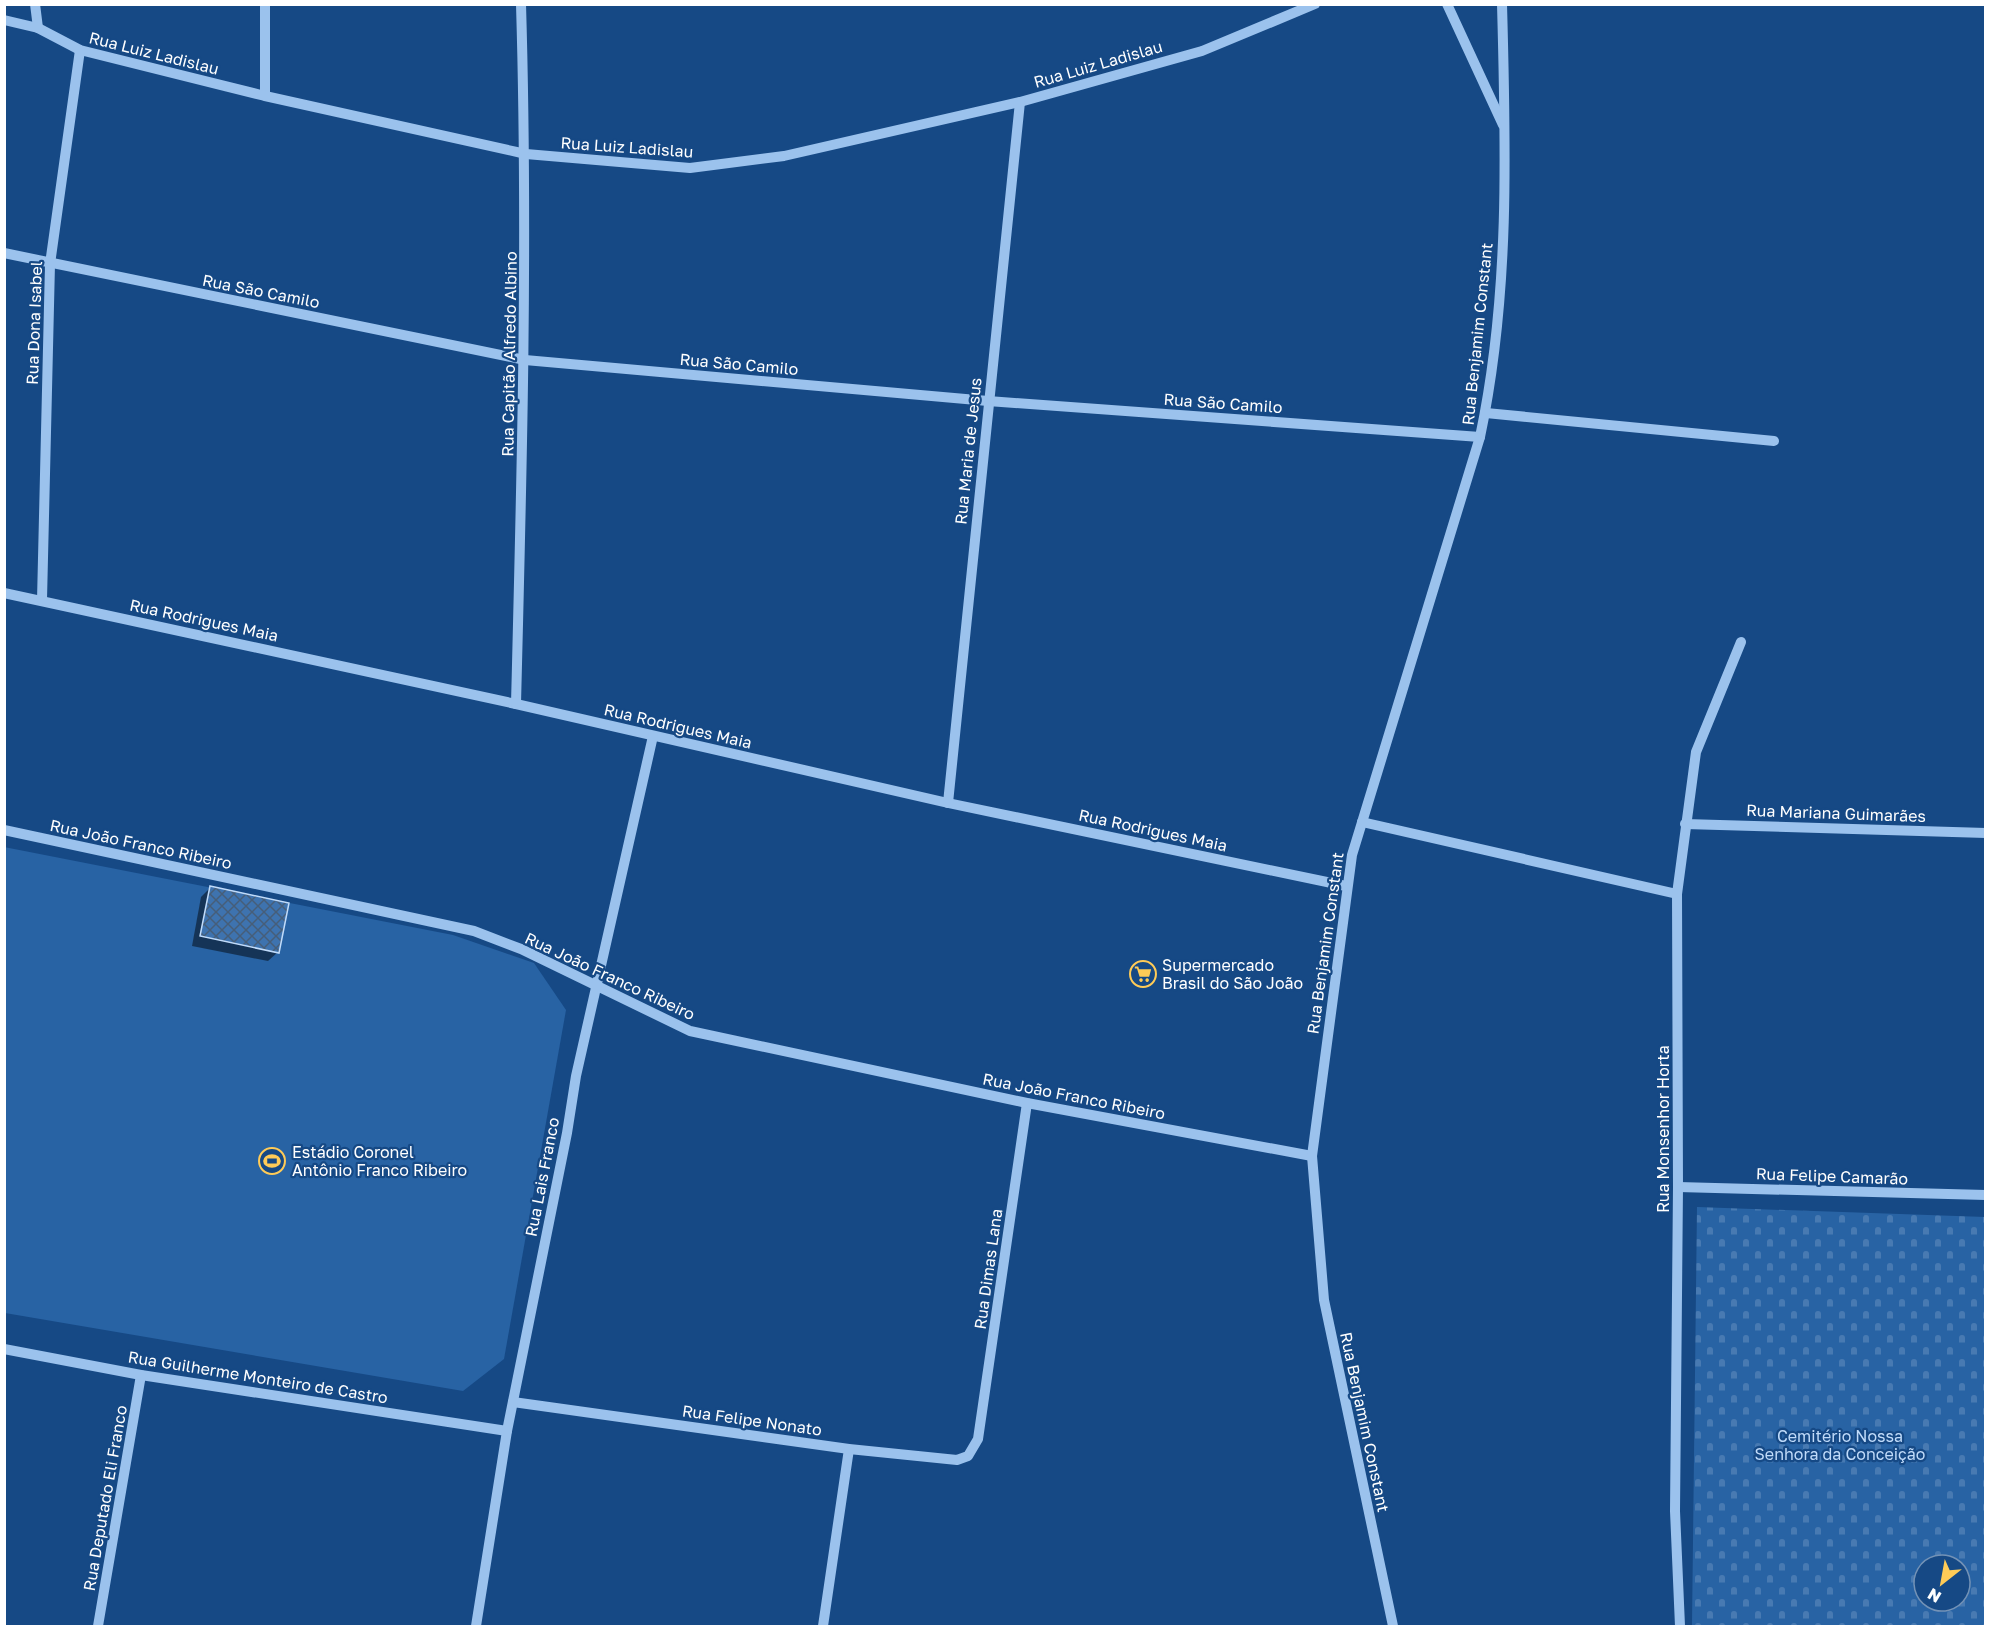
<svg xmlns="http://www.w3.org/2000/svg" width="1990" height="1631" font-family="'Golos Text',sans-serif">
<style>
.green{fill:#2863a4}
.cemetery{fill:url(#cemetery-stones);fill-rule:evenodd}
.shadow{fill:#0007}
.building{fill:url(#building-cross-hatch);stroke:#c0dbfa;stroke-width:1.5}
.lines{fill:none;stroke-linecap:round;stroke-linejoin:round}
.minor{stroke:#9bc2ed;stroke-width:10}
.labels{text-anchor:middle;stroke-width:4.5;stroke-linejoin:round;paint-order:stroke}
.street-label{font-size:16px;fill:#fff;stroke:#164985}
.poi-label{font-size:16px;fill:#fff;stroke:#164985;text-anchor:start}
.park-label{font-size:16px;fill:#c0dbfa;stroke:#164985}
</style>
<defs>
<pattern id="cemetery-stones" width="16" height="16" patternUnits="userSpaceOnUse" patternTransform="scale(1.5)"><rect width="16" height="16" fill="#2863a4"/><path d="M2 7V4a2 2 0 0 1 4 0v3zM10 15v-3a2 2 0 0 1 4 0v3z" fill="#487ab2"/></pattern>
<pattern id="building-cross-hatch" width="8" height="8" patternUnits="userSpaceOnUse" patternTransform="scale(1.5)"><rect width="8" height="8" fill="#3e73af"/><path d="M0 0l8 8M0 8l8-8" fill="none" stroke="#465e79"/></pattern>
</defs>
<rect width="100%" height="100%" fill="#164985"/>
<path class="green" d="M4 847 453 935 534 963 566 1010 504 1359 463 1391 5 1313Z"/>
<path class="cemetery" d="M1697 1207 1985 1217V1626H1692ZM1924 1565H1960V1601H1924Z"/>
<path class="shadow" d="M210 888 278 952 268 961 192 946 201 897Z"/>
<path class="building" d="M210 886 289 903 279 953 200 936Z"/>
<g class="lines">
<g class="minor">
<path d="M35 4 38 28"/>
<path d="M265 4V96"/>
<path d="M1447 4 1503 125"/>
<path d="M4 20 38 28 80 50 265 96 526 154 690 168 784 156 1020 102 1202 51 1315 4"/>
<path d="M4 253 525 360 988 401 1480 437"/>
<path d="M1486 413 1774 441"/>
<path d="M4 593 516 704 948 803 1346 886"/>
<path d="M42 600 50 264 80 50"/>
<path d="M516 704C522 471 528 238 521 4"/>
<path d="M948 803 1020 102"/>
<path d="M1362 822 1677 894"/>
<path d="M1685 824 1986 833"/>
<path d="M4 830 474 931 521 949 690 1031 1027 1103 1312 1156"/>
<path d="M1678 1187 1986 1195"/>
<path d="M4 1349 141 1375 507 1431"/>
<path d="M513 1402 849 1449 957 1460 968 1456 978 1439 1027 1103"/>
<path d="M98 1626 141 1375"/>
<path d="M476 1626 507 1431 567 1133 576 1076 653 736"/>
<path d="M823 1626 849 1449"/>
<path d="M1393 1626 1324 1300 1312 1156 1352 855 1480 437C1510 296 1506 148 1502 4"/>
<path d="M1680 1626 1675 1511 1678 1187 1677 894 1696 752 1741 642"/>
</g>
</g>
<defs>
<symbol id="supermarket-ring" viewBox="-11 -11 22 22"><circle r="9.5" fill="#164985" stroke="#ffcb57" stroke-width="1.5"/><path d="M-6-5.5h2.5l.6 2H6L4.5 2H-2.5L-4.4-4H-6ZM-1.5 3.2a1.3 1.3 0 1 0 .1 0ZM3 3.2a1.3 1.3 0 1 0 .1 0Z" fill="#ffcb57"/></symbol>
<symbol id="stadium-ring" viewBox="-11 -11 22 22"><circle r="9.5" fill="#164985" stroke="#ffcb57" stroke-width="1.5"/><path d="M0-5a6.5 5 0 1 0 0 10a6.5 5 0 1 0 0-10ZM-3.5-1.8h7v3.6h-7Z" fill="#ffcb57"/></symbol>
</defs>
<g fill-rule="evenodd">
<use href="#supermarket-ring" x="1128" y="959" width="30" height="30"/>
<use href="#stadium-ring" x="257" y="1146" width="30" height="30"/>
</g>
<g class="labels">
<g class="street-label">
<text transform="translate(154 53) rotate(14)" y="6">Rua Luiz Ladislau</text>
<text transform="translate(1098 64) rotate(-16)" y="6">Rua Luiz Ladislau</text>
<text transform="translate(627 147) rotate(4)" y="6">Rua Luiz Ladislau</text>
<text transform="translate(261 291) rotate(11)" y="6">Rua São Camilo</text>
<text transform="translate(34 323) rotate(-88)" y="6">Rua Dona Isabel</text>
<text transform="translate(1477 334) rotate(-84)" y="6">Rua Benjamim Constant</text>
<text transform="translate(509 354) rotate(-89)" y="6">Rua Capitão Alfredo Albino</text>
<text transform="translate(739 364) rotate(5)" y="6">Rua São Camilo</text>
<text transform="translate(1223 403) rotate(4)" y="6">Rua São Camilo</text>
<text transform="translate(968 451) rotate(-84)" y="6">Rua Maria de Jesus</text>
<text transform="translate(204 620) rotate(12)" y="6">Rua Rodrigues Maia</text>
<text transform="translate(678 726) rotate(13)" y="6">Rua Rodrigues Maia</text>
<text transform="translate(1836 813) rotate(2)" y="6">Rua Mariana Guimarães</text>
<text transform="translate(1153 830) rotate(12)" y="6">Rua Rodrigues Maia</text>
<text transform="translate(141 844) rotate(12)" y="6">Rua João Franco Ribeiro</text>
<text transform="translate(1325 943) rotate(-82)" y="6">Rua Benjamim Constant</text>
<text transform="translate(610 976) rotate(25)" y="6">Rua João Franco Ribeiro</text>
<text transform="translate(1074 1096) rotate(11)" y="6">Rua João Franco Ribeiro</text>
<text transform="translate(1663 1129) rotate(-90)" y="6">Rua Monsenhor Horta</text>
<text transform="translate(1832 1176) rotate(2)" y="6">Rua Felipe Camarão</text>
<text transform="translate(542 1177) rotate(-79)" y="6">Rua Lais Franco</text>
<text transform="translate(988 1269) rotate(-82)" y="6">Rua Dimas Lana</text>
<text transform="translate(258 1377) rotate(9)" y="6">Rua Guilherme Monteiro de Castro</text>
<text transform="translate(752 1420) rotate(8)" y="6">Rua Felipe Nonato</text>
<text transform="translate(1365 1422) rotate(78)" y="6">Rua Benjamim Constant</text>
<text transform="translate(105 1498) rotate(-80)" y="6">Rua Deputado Eli Franco</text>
</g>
<g class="poi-label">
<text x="1162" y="971">Supermercado<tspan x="1162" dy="18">Brasil do São João</tspan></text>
<text x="292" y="1158">Estádio Coronel<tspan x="292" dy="18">Antônio Franco Ribeiro</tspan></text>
</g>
<g class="park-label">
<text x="1840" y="1442">Cemitério Nossa<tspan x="1840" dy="18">Senhora da Conceição</tspan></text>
</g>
</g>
<rect width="1990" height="1631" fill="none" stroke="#ffffff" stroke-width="12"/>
<g transform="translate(1942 1583) rotate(211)"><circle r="28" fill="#164985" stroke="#7392b6" stroke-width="1.5"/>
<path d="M0-4.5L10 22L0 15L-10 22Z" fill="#ffcb57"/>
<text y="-9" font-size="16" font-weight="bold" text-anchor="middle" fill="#ffffff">N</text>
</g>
</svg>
